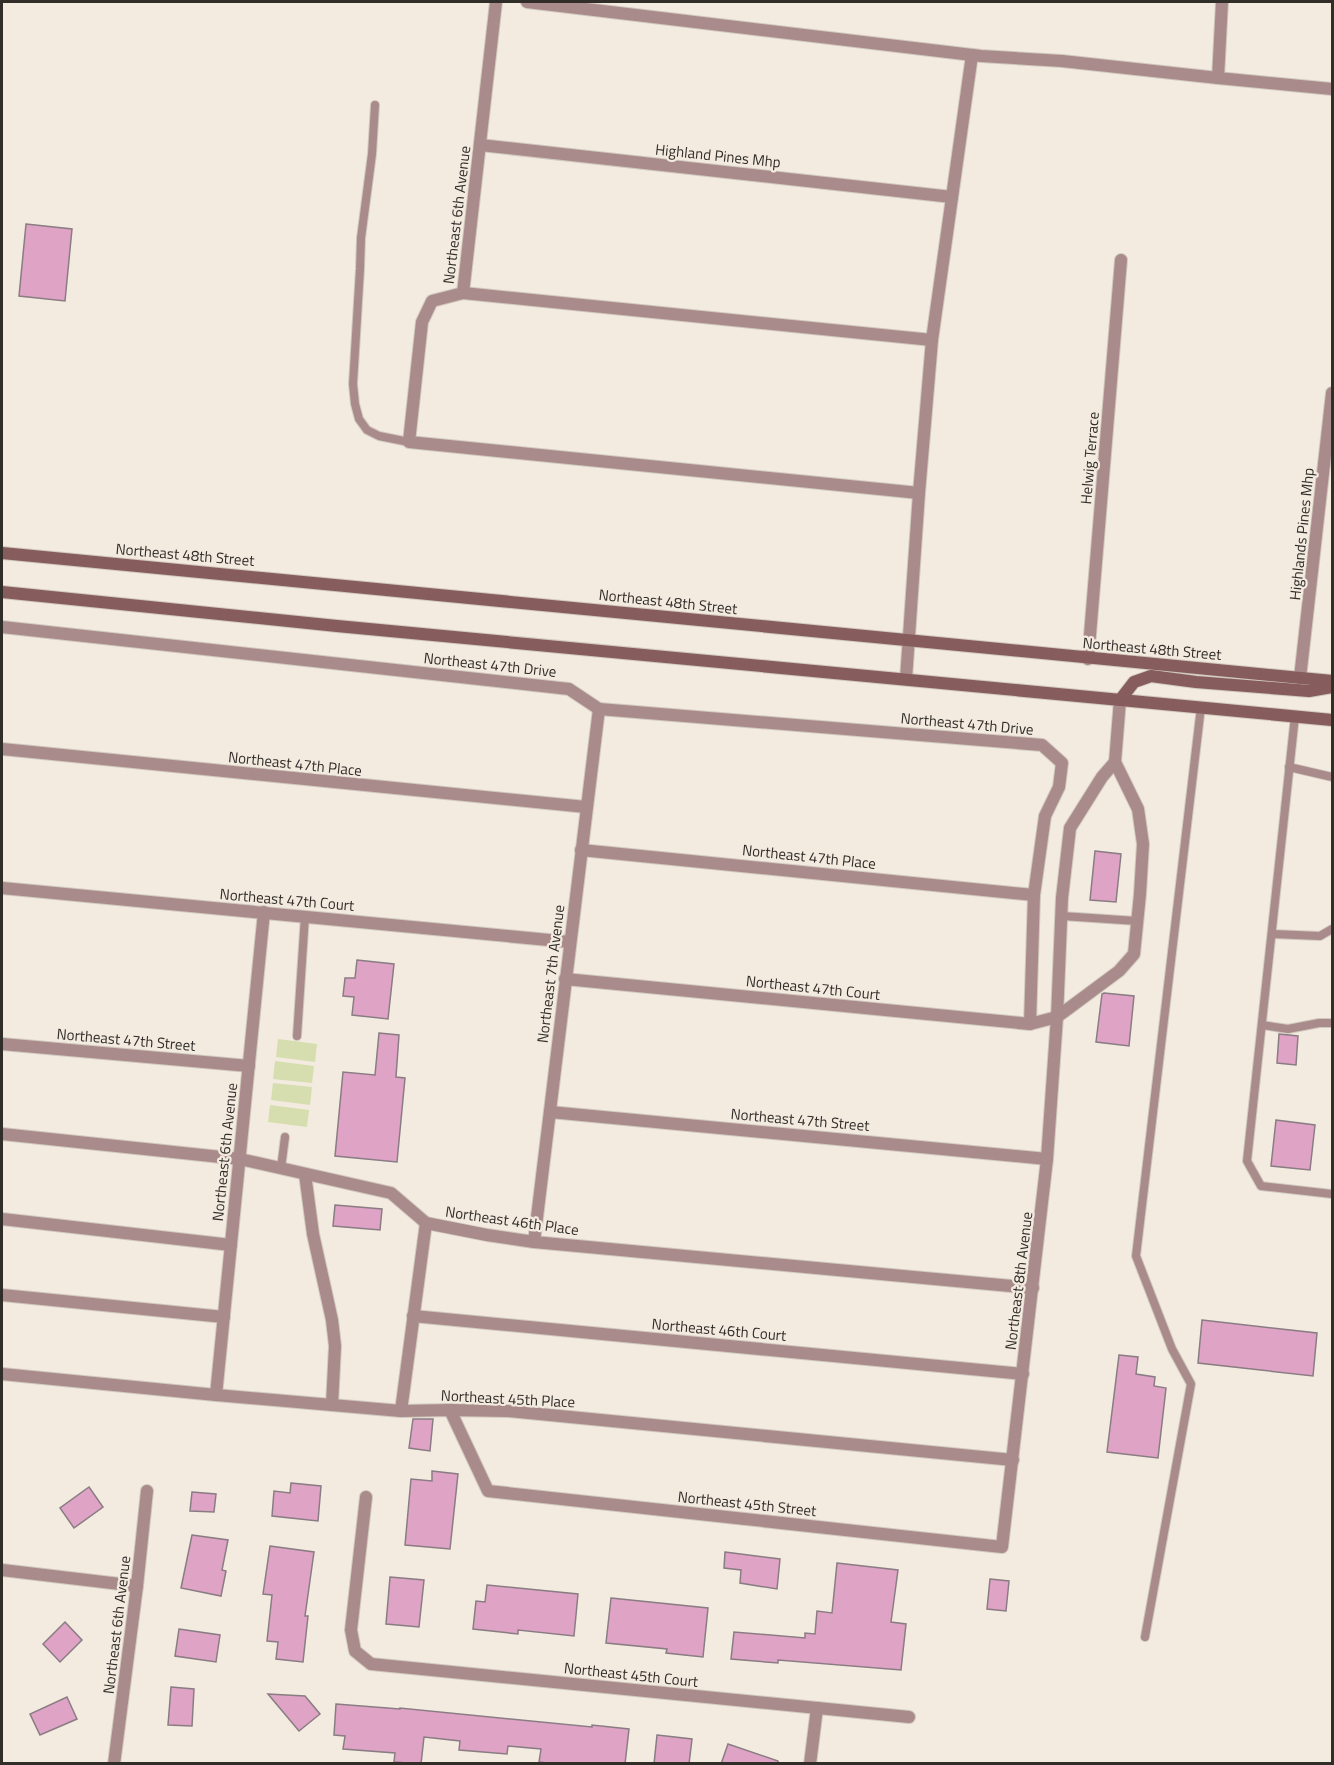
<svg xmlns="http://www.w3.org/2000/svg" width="1334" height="1765" font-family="'Titillium Web',sans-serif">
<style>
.green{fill:#d6ddae}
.building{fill:#dfa3c5;stroke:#897d83;stroke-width:1.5}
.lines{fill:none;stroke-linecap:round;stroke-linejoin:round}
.service-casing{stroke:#d1c9bf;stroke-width:10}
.minor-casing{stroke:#d1c9bf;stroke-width:14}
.secondary-casing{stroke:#d1c9bf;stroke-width:14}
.service{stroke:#aa8b8b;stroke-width:8}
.minor{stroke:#aa8b8b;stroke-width:12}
.secondary{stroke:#875c5d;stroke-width:12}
.labels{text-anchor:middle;stroke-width:4.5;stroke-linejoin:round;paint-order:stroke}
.street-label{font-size:15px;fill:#312e2a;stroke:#f4ebe0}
</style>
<rect width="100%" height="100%" fill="#f4ebe0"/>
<g class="green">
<path d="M278 1039 317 1044 315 1062 276 1057Z"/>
<path d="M275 1061 314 1066 312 1083 273 1079Z"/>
<path d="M273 1083 312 1087 310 1105 271 1100Z"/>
<path d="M270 1105 309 1110 307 1127 268 1122Z"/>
</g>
<g class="building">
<path d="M26 224 72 229 65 301 19 296Z"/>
<path d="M1095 851 1121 854 1116 902 1090 900Z"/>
<path d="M357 960 394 964 388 1019 352 1015 354 997 343 996 345 978H355Z"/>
<path d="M1104 993 1134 996 1129 1046 1096 1042 1102 994Z"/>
<path d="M379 1033 399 1035 396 1077 405 1078 397 1162 335 1156 343 1072 375 1075Z"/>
<path d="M1279 1034 1298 1036 1296 1065 1277 1063Z"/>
<path d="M1276 1120 1315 1125 1310 1170 1271 1166Z"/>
<path d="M335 1205 382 1209 380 1230 333 1226Z"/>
<path d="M1202 1320 1317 1333 1313 1376 1198 1363Z"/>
<path d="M1119 1355 1138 1357 1136 1374 1155 1377 1154 1386 1166 1388 1158 1458 1107 1452Z"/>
<path d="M413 1419H433L430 1451 409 1448Z"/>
<path d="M432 1471 458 1474 450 1549 405 1545 411 1479 432 1481Z"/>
<path d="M291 1483 321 1486 318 1521 272 1516 274 1491 290 1493Z"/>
<path d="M89 1487 103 1507 74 1528 60 1508Z"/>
<path d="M192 1492 216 1494 214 1512 190 1511Z"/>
<path d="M192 1535 228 1540 222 1570 226 1571 221 1596 181 1588Z"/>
<path d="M270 1546 314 1552 305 1616H308L303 1662 276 1659 278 1642 267 1641 272 1595 263 1594Z"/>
<path d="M725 1552 780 1559 777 1589 740 1583 741 1570 724 1568Z"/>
<path d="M837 1563 898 1570 891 1622 906 1624 901 1670 778 1660V1663L731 1659 734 1632 805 1638V1633L815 1634 817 1611 832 1613Z"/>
<path d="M390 1577 424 1580 419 1627 386 1624Z"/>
<path d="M990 1579 1009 1581 1006 1611 987 1609Z"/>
<path d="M487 1585 578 1594 574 1636 518 1630V1634L473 1629 476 1601 485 1602Z"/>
<path d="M611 1598 708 1608 703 1657 666 1653 667 1649 606 1643Z"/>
<path d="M65 1622 82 1640 60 1662 43 1644Z"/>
<path d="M179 1629 220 1635 216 1662 175 1656Z"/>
<path d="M171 1687 194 1689 192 1726 168 1725Z"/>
<path d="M268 1694 305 1696 320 1714 299 1731Z"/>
<path d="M67 1697 77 1719 40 1735 30 1714Z"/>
<path d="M336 1704 400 1709V1708L592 1727V1725L629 1729 625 1764H555L539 1762 541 1749 508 1746 507 1754 459 1750 460 1741 424 1737 421 1764 394 1762 395 1753 343 1749 345 1736 334 1735Z"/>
<path d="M657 1735 692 1739 689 1764H654Z"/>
<path d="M728 1744 778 1761V1764H721Z"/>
</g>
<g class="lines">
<defs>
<g id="service">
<path d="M375 105 372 154 361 238 360 269 353 384 355 404 359 419 367 430 379 436 409 442"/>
<path d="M1295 716 1247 1161 1261 1186 1332 1194"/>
<path d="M1289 767 1332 777"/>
<path d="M1062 916 1137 921"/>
<path d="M1272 934 1320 936 1332 929"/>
<path d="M1262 1025 1288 1029 1319 1023H1332"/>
<path d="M297 1036 305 916"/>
<path d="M281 1168 285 1137"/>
<path d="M1145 1637 1191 1384 1172 1349 1136 1256 1201 707"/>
</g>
<g id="minor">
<path d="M496 2 463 293 432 301 422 322 409 442 919 493"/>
<path d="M527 2 981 56 1062 61 1218 78"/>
<path d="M1222 2 1218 78 1332 89"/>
<path d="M480 145 952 197"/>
<path d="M463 293 932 340"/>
<path d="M2 627 569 689 599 709 1042 745 1062 763 1059 787 1045 816 1034 895 1030 1024"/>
<path d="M1088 659 1121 260"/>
<path d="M1300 678 1332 393"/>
<path d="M906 679 919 493 932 340 972 55"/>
<path d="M2 749 586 807"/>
<path d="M581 850 1034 895"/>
<path d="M2 888 570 942"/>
<path d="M565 979 1030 1024 1057 1017 1119 971 1134 954 1140 894 1143 844 1138 809 1115 762 1120 700"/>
<path d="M2 1044 249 1066"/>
<path d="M550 1112 1047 1159"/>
<path d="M2 1134 240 1159 391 1193 426 1223 487 1235 534 1242 1033 1288"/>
<path d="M305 1174 313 1234 332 1320 335 1346 332 1405"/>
<path d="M2 1219 231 1245"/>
<path d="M534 1242 599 709"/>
<path d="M2 1295 224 1317"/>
<path d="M413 1316 1023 1374"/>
<path d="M2 1374 216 1395 401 1411 450 1410 508 1411 1013 1460"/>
<path d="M216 1395 264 912"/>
<path d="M450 1410 488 1491 1002 1547 1047 1159 1057 1017 1062 898 1070 828 1102 777 1115 762"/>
<path d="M401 1411 426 1223"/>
<path d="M366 1497 351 1630 355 1651 371 1664 909 1717"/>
<path d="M2 1570 137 1586"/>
<path d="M114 1764 137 1586 147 1491"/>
<path d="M810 1764 817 1708"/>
</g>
<g id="secondary">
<path d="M2 553 1332 681"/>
<path d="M2 592 337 626 1332 720"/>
<path d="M1120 700 1134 682 1151 676 1196 682 1309 691 1332 687"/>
</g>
</defs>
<use href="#service" class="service-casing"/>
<use href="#minor" class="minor-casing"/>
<use href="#secondary" class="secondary-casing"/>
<use href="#service" class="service"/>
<use href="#minor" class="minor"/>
<use href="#secondary" class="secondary"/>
</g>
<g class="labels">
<g class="street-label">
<text transform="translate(718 156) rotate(6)" y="5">Highland Pines Mhp</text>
<text transform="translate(457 215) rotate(-83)" y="5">Northeast 6th Avenue</text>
<text transform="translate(1090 458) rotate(-85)" y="5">Helwig Terrace</text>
<text transform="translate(1302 534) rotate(-84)" y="5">Highlands Pines Mhp</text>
<text transform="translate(185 555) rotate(5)" y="5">Northeast 48th Street</text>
<text transform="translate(668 602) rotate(6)" y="5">Northeast 48th Street</text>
<text transform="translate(1152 649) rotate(5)" y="5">Northeast 48th Street</text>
<text transform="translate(490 665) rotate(6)" y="5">Northeast 47th Drive</text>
<text transform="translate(967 724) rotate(5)" y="5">Northeast 47th Drive</text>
<text transform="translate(295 764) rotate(6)" y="5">Northeast 47th Place</text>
<text transform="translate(809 857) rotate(6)" y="5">Northeast 47th Place</text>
<text transform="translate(287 900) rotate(5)" y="5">Northeast 47th Court</text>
<text transform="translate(551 974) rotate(-83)" y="5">Northeast 7th Avenue</text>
<text transform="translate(813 988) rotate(6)" y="5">Northeast 47th Court</text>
<text transform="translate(126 1040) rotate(5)" y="5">Northeast 47th Street</text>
<text transform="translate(800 1120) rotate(5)" y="5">Northeast 47th Street</text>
<text transform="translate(225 1152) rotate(-84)" y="5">Northeast 6th Avenue</text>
<text transform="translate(512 1221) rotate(8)" y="5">Northeast 46th Place</text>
<text transform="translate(1019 1281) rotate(-83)" y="5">Northeast 8th Avenue</text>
<text transform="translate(719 1330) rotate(5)" y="5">Northeast 46th Court</text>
<text transform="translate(508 1399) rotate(3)" y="5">Northeast 45th Place</text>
<text transform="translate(747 1504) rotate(6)" y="5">Northeast 45th Street</text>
<text transform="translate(117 1625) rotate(-83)" y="5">Northeast 6th Avenue</text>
<text transform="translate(631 1675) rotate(6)" y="5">Northeast 45th Court</text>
</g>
</g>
<rect width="1334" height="1765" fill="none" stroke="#312e2a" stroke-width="6"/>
</svg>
